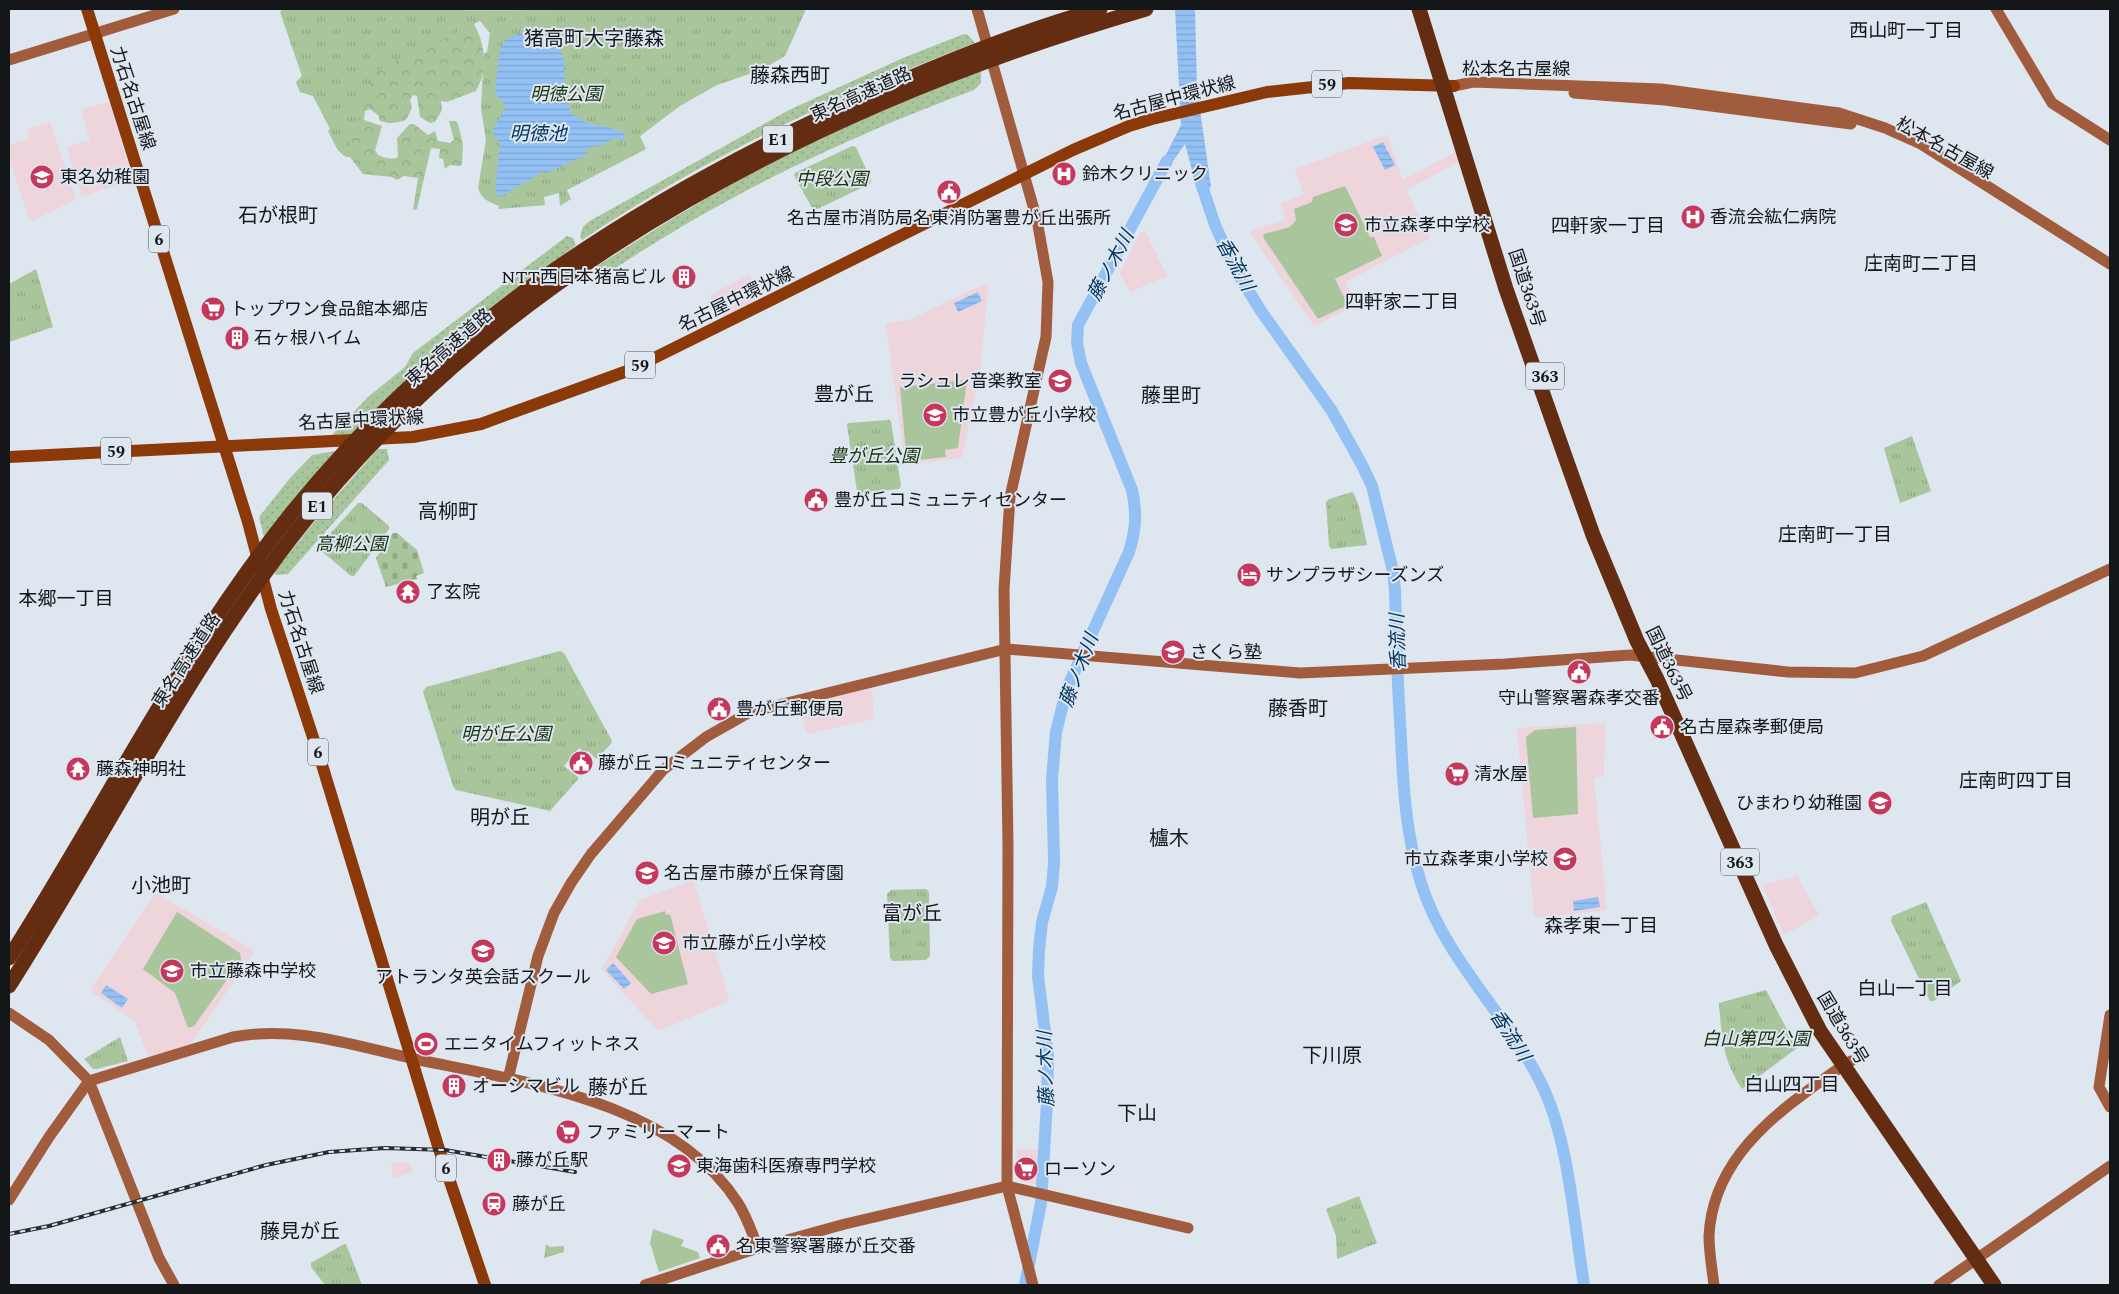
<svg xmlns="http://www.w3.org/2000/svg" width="2119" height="1294" font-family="Spectral,'Noto Sans JP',serif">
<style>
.commercial{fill:#edd4dd}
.education{fill:#eed4db}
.grass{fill:url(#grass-dots)}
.forest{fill:url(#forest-crowns)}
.cemetery{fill:url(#cemetery-stones)}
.park{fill:url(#park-tufts)}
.garden{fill:#a8c59c}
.water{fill:url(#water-rules)}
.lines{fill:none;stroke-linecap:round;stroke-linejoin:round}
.river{stroke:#93c1f4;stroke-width:12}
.secondary{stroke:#a05c3d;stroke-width:11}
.primary{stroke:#8c3909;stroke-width:12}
.highway{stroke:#642d12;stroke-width:15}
.rail-casing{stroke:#292d31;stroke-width:4}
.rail{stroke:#dee6f0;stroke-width:2;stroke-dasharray:5.5;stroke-linecap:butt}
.labels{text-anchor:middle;stroke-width:4;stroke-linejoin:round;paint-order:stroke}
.shield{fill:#dee6f0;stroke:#51555a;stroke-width:1}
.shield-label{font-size:16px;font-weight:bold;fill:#14171a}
.street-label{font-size:18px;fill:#14171a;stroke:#dee6f0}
.park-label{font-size:18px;font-style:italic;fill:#17310a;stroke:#dee6f0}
.poi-label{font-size:18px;fill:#14171a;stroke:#dee6f0;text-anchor:start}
.neighbourhood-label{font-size:19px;fill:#14171a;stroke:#dee6f0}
.water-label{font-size:19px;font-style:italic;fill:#013562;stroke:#dee6f0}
.quarter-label{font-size:20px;fill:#14171a;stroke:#dee6f0}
</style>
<defs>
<pattern id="grass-dots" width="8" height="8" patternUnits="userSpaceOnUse" patternTransform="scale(1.25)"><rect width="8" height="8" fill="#a8c59c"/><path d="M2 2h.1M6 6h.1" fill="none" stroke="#90a886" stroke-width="1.8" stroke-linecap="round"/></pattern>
<pattern id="forest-crowns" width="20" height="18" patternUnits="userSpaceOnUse" patternTransform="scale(1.25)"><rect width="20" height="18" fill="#a8c59c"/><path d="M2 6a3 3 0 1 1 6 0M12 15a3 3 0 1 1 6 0" fill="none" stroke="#90a886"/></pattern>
<pattern id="cemetery-stones" width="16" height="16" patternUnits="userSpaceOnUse" patternTransform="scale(1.25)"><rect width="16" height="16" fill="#a8c59c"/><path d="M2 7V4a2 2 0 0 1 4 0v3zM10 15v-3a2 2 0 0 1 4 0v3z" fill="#90a886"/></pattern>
<pattern id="park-tufts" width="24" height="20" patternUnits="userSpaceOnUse" patternTransform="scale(1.25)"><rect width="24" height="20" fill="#a8c59c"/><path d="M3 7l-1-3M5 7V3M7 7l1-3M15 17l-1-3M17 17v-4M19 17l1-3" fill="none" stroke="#90a886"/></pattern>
<pattern id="water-rules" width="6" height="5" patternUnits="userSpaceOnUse" patternTransform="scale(1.25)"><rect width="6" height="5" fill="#93c1f4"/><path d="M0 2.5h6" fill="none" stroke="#7ea5d1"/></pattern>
</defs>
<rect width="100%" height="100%" fill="#dee6f0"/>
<g class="commercial">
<path d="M749 275 758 299 722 317 710 295Z"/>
<path d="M872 688 874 719 807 734 801 709 802 706Z"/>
<path d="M1797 876 1819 915 1784 935 1762 885Z"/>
<path d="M1017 1149H1041L1039 1185 1020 1181 1016 1177Z"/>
<path d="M409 1162 413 1172 394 1178 391 1166 392 1163Z"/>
</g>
<g class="education">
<path d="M109 102 132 176 131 180 85 196 81 194 67 147 90 140 81 110Z"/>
<path d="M50 122 75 197 74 200 32 221 29 219 9 158V145L29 139 27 129Z"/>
<path d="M1387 135 1403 180 1457 151 1460 161 1406 190 1430 238 1345 282 1358 304 1314 326 1249 231 1286 220 1281 203 1304 194 1295 169Z"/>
<path d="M1145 231 1167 276 1130 292 1120 273 1140 233Z"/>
<path d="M984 284 988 287 980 372 962 458 905 465 886 325 890 322 907 321Z"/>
<path d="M1605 723 1604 776 1594 778 1607 910 1538 918 1534 915 1517 728Z"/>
<path d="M691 881 694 882 729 998 727 1002 660 1030 656 1029 602 969 640 900Z"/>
<path d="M155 894H158L239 942 252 949 253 953 191 1044 151 1056 147 1054 135 1021 92 992 91 989Z"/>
</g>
<g class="grass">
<path d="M964 34 968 35 975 43C837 95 704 158 582 240L580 237 583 227 588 222 789 110 903 58Z"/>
<path d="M981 71V83L974 90C847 137 727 194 614 269L604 271 597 266C643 237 689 208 736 181 814 138 898 103 981 71Z"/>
<path d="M567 236 573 238 576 245 439 352 350 435 331 436 368 397 405 367 413 353Z"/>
<path d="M378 449H387L389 460 288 574 276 575 274 572 324 510Z"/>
<path d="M335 451 264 537 259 517 290 478 312 455Z"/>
</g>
<path class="forest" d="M282 9H465C482 33 492 63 476 91L447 102 441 101 442 110 435 122 430 123 420 117 417 96 413 95 410 100 412 108 406 120C396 123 388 125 379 120V116L370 109 365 111 364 120 382 126 375 150 378 155C384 158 392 160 398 157L397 138 410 124H414L428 135 435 131 438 141 450 143 454 140 449 121H456L458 124 463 144 462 164 460 166 450 165 445 169 443 159 439 158 440 149 431 148 417 209 413 210 418 178 404 176 397 180 392 177 363 174 350 157H346L338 149 341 148 281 12Z"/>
<path class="cemetery" d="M393 533H397L417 550 424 573 416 576 417 579 386 587 376 558Z"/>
<g class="park">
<path d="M285 9 296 11 806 9 785 56 761 70 717 85 680 106 640 136 646 149 567 190 571 199 560 206 559 193 544 197 545 205 498 209 499 206C489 202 481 199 478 188L486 140 481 108 484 53 487 52 490 33 480 21 419 50 412 51 373 74 348 149 349 154 344 156 337 149 328 131 330 129 313 96 300 92 296 82 302 76 280 12Z"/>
<path d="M852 146 856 147 871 180 870 184 815 210 812 208 794 175 795 173Z"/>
<path d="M36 269 53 327 9 342V284Z"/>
<path d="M889 420 891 421 901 486 899 489 859 493 857 491 847 425 848 423Z"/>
<path d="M1912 436 1931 491 1900 503 1884 448Z"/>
<path d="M1352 492 1354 494 1359 507 1367 545 1331 549 1329 546 1326 502 1329 499Z"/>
<path d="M358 503H362L389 526V529L354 576H351L319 549V546Z"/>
<path d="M560 651 564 653 612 741 611 744 596 759 588 751 586 754 579 748 564 766 579 778 550 811 456 790 453 786 423 692 426 687Z"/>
<path d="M926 889 929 892 930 956 926 960 893 961 890 958 887 894 891 890Z"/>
<path d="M1926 902 1961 981 1934 1001H1930L1891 921 1892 916Z"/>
<path d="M1766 990 1797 1048 1742 1089C1722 1058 1722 1038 1719 1003Z"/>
<path d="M120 1037 128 1061 97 1069H93L84 1059Z"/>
<path d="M563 1156 581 1159 579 1168 561 1165Z"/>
<path d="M1359 1196 1377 1243 1337 1259 1336 1236 1326 1209Z"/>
<path d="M344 1244H346L362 1285H325L311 1267V1263Z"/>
<path d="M546 1244 550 1247 564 1246V1252L544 1258Z"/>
</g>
<g class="garden">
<path d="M1345 186 1370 237H1374L1382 256 1335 279 1348 305 1318 319 1263 237 1264 234 1290 227 1296 220 1294 209 1312 202 1313 197Z"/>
<path d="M967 380 958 448 945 450 946 457 919 460 906 453 900 387Z"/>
<path d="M1576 727 1578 814 1533 818 1526 737 1535 730Z"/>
<path d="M665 911 666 915 670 914 688 984 651 994 616 957 637 919Z"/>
<path d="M177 912 240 953 241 960 194 1026 188 1028 175 993 143 969Z"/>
<path d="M653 1229 684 1240 681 1246 698 1252 700 1258 659 1272 650 1243Z"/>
</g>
<g class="water">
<path d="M1175 9H1195L1197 89 1211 187 1199 196 1185 144 1162 177 1156 174 1181 125Z"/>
<path d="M530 31 544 34 555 42 563 56 565 79 562 89 572 114 585 122 618 130 623 132 626 138 621 141 617 137 598 147 595 145 587 149V153L583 155 584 158 581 159 580 157 547 173 543 172 499 197 495 191 500 143 492 133C496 122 503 115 506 105L495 94C497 82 497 51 504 42 509 35 522 34 530 31Z"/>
<path d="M1383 142 1395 165 1385 170 1373 147Z"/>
<path d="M978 292 982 301 958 312 954 303Z"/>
<path d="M1598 897 1600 907 1574 911 1573 901Z"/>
<path d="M613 963 631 983 624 989 606 970Z"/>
<path d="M106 985 128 999 122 1008 101 993Z"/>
</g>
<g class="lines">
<g class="river">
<path d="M1199 177 1215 225 1235 269 1261 311 1332 411 1362 465 1372 486 1393 571 1395 590C1396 628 1397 666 1399 703 1403 765 1402 823 1421 883 1444 958 1506 1013 1541 1083 1569 1139 1574 1223 1584 1285"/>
<path d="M1025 1285 1041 1203 1047 1102 1048 1056 1038 976 1039 950 1042 922 1052 887 1054 863 1052 780 1056 732 1067 688 1129 552C1136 530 1137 513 1132 490L1081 363 1077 343 1078 325 1167 161"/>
</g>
<g class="secondary">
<path d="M977 9 1037 220 1048 282 1046 337 1010 497 1004 590 1008 845 1007 1186 1033 1285"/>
<path d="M1996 9 2052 103 2110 140"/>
<path d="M9 60 174 9"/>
<path d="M1454 86 1473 82 1661 89 1839 113 1885 128 1921 144 2110 264"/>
<path d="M1574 93 1665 100 1851 124"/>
<path d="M9 1013 49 1040 89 1081 159 1258 174 1285"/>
<path d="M2110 1015 2099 1087 2110 1107"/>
<path d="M508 1079 538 956 554 913 571 883 591 854 663 770 706 737 750 712 1006 649 1300 673 1505 664 1630 655 1788 672 1855 673 1923 656 2110 569"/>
<path d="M9 1200 49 1137 89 1081 233 1037C296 1025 354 1046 415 1059 523 1082 673 1101 738 1203 747 1217 752 1233 758 1248"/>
<path d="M645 1285 758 1248 845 1224 1007 1186 1188 1228"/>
<path d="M1714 1285C1712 1269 1709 1252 1709 1236 1712 1171 1758 1127 1806 1092 1821 1081 1835 1070 1851 1061"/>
<path d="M1939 1285 2110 1166"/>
</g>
<g class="primary">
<path d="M87 9 248 522 271 609 323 768 438 1146 485 1285"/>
<path d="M9 457 413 437 481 424 630 370 1073 150 1129 126 1152 119 1267 92 1349 83 1454 86"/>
</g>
<g class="highway">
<path d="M1419 9 1506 289 1567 462 1593 535 1637 641 1657 679 1776 945 1820 1031 1994 1285"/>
<path d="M9 958C104 809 183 647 295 509 440 331 621 212 827 115 915 74 1007 35 1100 9"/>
<path d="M9 986C108 831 190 663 306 519 515 259 830 101 1146 9"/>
</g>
<defs>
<path id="rail" d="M9 1234 49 1226 266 1165 329 1152 385 1148 445 1150 575 1172"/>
</defs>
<use href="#rail" class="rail-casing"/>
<use href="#rail" class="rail"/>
</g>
<defs>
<symbol id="hospital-disc" viewBox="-11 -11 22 22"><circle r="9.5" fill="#c6375c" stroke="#dee6f0"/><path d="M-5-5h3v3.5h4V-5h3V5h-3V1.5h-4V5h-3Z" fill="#fff"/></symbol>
<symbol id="school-disc" viewBox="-11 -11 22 22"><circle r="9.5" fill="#c6375c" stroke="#dee6f0"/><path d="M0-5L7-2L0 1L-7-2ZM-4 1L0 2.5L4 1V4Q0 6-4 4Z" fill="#fff"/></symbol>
<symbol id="civic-disc" viewBox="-11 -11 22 22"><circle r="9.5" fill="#c6375c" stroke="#dee6f0"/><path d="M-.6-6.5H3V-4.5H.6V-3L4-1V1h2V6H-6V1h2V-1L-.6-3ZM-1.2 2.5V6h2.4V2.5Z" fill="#fff"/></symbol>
<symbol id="building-disc" viewBox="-11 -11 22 22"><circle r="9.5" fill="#c6375c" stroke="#dee6f0"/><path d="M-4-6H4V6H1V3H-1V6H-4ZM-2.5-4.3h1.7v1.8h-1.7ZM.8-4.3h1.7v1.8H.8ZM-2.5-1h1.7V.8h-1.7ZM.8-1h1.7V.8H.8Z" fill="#fff"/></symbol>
<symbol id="supermarket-disc" viewBox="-11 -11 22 22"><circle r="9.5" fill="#c6375c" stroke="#dee6f0"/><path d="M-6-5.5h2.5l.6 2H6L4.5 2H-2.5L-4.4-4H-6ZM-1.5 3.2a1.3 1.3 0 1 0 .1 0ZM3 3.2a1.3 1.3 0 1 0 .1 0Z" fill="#fff"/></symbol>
<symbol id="hotel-disc" viewBox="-11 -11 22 22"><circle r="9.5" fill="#c6375c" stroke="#dee6f0"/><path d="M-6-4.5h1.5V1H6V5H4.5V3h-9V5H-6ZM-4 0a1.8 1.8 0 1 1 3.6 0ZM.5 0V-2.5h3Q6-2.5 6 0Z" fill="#fff"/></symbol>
<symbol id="temple-disc" viewBox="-11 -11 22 22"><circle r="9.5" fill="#c6375c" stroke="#dee6f0"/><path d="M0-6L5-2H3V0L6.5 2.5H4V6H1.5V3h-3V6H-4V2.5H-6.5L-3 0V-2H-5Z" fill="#fff"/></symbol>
<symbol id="stadium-disc" viewBox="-11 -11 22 22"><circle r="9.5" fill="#c6375c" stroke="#dee6f0"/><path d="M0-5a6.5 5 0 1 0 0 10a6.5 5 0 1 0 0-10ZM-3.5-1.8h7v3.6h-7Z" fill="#fff"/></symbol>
<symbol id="university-disc" viewBox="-11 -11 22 22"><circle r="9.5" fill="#c6375c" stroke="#dee6f0"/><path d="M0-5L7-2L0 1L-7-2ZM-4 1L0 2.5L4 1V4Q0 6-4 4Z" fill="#fff"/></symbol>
<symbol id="station-disc" viewBox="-11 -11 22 22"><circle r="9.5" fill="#c6375c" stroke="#dee6f0"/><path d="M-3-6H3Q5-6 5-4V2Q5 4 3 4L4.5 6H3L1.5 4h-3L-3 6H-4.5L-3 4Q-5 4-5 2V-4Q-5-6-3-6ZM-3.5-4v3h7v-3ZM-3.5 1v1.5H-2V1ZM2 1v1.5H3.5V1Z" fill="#fff"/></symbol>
</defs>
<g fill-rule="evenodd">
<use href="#hospital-disc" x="1050" y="160" width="28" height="28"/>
<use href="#school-disc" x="28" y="163" width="28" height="28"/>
<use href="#civic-disc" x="935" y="178" width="28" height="28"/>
<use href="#hospital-disc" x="1679" y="203" width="28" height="28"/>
<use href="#school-disc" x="1332" y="211" width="28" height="28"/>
<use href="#building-disc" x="670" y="263" width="28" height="28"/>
<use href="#supermarket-disc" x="199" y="295" width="28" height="28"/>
<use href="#building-disc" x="223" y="324" width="28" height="28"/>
<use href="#school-disc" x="1046" y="367" width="28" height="28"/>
<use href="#school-disc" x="921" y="401" width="28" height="28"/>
<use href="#civic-disc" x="802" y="486" width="28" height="28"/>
<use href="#hotel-disc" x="1235" y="561" width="28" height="28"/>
<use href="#temple-disc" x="394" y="578" width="28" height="28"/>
<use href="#school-disc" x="1159" y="638" width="28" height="28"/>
<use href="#civic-disc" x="1565" y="658" width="28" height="28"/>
<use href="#civic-disc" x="705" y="695" width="28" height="28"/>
<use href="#civic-disc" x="1648" y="713" width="28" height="28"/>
<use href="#civic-disc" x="567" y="749" width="28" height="28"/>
<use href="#temple-disc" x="64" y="755" width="28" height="28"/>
<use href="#supermarket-disc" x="1443" y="760" width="28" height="28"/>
<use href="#school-disc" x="1866" y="789" width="28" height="28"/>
<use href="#school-disc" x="1551" y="845" width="28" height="28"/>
<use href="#school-disc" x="633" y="859" width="28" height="28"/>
<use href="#school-disc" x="650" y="929" width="28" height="28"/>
<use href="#school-disc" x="469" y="937" width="28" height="28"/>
<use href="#school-disc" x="158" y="957" width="28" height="28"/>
<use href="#stadium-disc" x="412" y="1030" width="28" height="28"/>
<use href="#building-disc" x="440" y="1072" width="28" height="28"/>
<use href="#supermarket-disc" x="554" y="1118" width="28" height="28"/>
<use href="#building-disc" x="485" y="1146" width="28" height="28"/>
<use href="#university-disc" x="665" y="1152" width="28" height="28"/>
<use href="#supermarket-disc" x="1012" y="1155" width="28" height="28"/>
<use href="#station-disc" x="480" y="1190" width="28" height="28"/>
<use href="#civic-disc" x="704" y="1232" width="28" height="28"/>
</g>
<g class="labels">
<g class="shield">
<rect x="1312" y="70.5" width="30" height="27" rx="4"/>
<rect x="763" y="125.5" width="30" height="27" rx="4"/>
<rect x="149" y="225.5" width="20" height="27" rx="4"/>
<rect x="625" y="351.5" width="30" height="27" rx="4"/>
<rect x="1526" y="362.5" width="38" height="27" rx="4"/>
<rect x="101" y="437.5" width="30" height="27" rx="4"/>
<rect x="302" y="492.5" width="30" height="27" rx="4"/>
<rect x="308" y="738.5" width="20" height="27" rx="4"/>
<rect x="1721" y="848.5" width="38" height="27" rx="4"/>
<rect x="436" y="1154.5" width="20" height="27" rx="4"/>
</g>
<g class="shield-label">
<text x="1327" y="90">59</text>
<text x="778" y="145">E1</text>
<text x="159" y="245">6</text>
<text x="640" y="371">59</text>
<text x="1545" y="382">363</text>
<text x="116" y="457">59</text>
<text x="317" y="512">E1</text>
<text x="318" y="758">6</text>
<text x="1740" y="868">363</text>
<text x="446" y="1174">6</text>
</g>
<g class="street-label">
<text x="1516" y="75">松本名古屋線</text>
<text transform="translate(861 94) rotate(-24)" y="6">東名高速道路</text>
<text transform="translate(133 98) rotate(72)" y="6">力石名古屋線</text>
<text transform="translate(1174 98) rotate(-15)" y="6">名古屋中環状線</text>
<text transform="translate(1945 148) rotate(29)" y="6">松本名古屋線</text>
<text transform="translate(1527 288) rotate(72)" y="6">国道363号</text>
<text transform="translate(736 299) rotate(-26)" y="6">名古屋中環状線</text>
<text transform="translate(449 347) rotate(-41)" y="6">東名高速道路</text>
<text transform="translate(361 420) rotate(-3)" y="6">名古屋中環状線</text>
<text transform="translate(301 642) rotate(72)" y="6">力石名古屋線</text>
<text transform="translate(186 660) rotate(-57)" y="6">東名高速道路</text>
<text transform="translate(1669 664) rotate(64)" y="6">国道363号</text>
<text transform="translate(1843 1028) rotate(59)" y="6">国道363号</text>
</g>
<g class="park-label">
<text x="566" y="100">明徳公園</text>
<text x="832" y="185">中段公園</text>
<text x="874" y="462">豊が丘公園</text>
<text x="351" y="550">高柳公園</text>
<text x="506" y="740">明が丘公園</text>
<text x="1756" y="1045">白山第四公園</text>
</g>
<g class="poi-label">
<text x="1082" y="180">鈴木クリニック</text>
<text x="60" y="183">東名幼稚園</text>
<text x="1710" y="223">香流会紘仁病院</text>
<text x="949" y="224" text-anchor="middle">名古屋市消防局名東消防署豊が丘出張所</text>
<text x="1364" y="231">市立森孝中学校</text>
<text x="666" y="283" text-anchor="end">NTT西日本猪高ビル</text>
<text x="230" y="315">トップワン食品館本郷店</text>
<text x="254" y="344">石ヶ根ハイム</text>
<text x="1042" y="387" text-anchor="end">ラシュレ音楽教室</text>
<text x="952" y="421">市立豊が丘小学校</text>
<text x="834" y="506">豊が丘コミュニティセンター</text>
<text x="1266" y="581">サンプラザシーズンズ</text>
<text x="426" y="598">了玄院</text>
<text x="1190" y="658">さくら塾</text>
<text x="1579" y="704" text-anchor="middle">守山警察署森孝交番</text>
<text x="736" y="715">豊が丘郵便局</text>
<text x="1680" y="733">名古屋森孝郵便局</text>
<text x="598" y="769">藤が丘コミュニティセンター</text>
<text x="96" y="775">藤森神明社</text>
<text x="1474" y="780">清水屋</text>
<text x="1862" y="809" text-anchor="end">ひまわり幼稚園</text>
<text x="1548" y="865" text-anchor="end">市立森孝東小学校</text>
<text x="664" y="879">名古屋市藤が丘保育園</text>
<text x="682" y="949">市立藤が丘小学校</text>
<text x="190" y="977">市立藤森中学校</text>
<text x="483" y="983" text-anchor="middle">アトランタ英会話スクール</text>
<text x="444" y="1050">エニタイムフィットネス</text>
<text x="472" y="1092">オーシマビル</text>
<text x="586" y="1138">ファミリーマート</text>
<text x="516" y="1166">藤が丘駅</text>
<text x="696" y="1172">東海歯科医療専門学校</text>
<text x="1044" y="1175">ローソン</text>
<text x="512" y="1210">藤が丘</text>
<text x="736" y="1252">名東警察署藤が丘交番</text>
</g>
<g class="neighbourhood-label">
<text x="1906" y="37">西山町一丁目</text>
<text x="1608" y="232">四軒家一丁目</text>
<text x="1921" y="270">庄南町二丁目</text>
<text x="1402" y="308">四軒家二丁目</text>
<text x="1835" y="541">庄南町一丁目</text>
<text x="66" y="605">本郷一丁目</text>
<text x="2016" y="787">庄南町四丁目</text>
<text x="1601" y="932">森孝東一丁目</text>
<text x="1905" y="995">白山一丁目</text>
<text x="1792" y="1091">白山四丁目</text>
</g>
<g class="water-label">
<text x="538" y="140">明徳池</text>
<text transform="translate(1236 264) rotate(61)" y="7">香流川</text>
<text transform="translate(1110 265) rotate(-62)" y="7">藤ノ木川</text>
<text transform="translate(1397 642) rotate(-92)" y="7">香流川</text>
<text transform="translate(1078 670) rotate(-69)" y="7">藤ノ木川</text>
<text transform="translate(1511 1035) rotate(57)" y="7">香流川</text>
<text transform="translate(1045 1069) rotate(-92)" y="7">藤ノ木川</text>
</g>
<g class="quarter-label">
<text x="594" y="45">猪高町大字藤森</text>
<text x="790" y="82">藤森西町</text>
<text x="278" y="222">石が根町</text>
<text x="844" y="401">豊が丘</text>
<text x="1171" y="402">藤里町</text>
<text x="448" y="518">高柳町</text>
<text x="1298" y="715">藤香町</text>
<text x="500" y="824">明が丘</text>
<text x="1169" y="845">櫨木</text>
<text x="161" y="892">小池町</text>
<text x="912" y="920">富が丘</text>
<text x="1332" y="1062">下川原</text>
<text x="618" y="1094">藤が丘</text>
<text x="1137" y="1120">下山</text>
<text x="300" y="1238">藤見が丘</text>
</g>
</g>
<rect width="2119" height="1294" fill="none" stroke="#14171a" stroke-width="20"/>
</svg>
